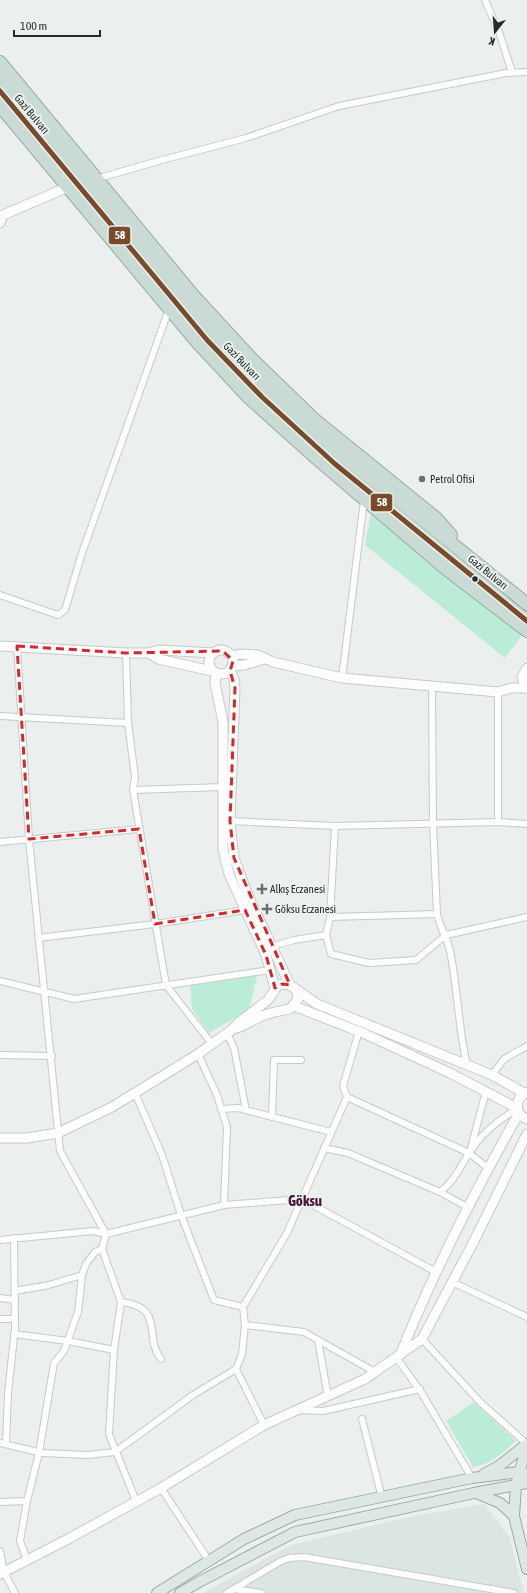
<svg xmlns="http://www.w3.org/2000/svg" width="527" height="1593" font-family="'Asap Condensed',sans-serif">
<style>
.built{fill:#dbe6e0}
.green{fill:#bbecd8}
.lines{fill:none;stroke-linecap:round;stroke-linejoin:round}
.street-casing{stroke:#c6cac8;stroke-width:8}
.secondary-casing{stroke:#c6cac8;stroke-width:11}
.primary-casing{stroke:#97aba4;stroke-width:12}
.highway-casing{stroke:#97aba4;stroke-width:14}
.street{stroke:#fcfdfc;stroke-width:6}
.secondary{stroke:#fcfdfc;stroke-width:9}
.primary{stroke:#dde8e5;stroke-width:10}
.highway{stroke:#c9dbd4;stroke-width:12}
.bus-1-casing{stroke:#e9f2ee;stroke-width:8}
.bus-1{stroke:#7a4b2a;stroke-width:5}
.marked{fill:none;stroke:#d62828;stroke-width:3;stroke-dasharray:8 5;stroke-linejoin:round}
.poi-dot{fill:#6c6f6d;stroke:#e9f2ee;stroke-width:1.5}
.bus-dot{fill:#272a28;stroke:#e9f2ee;stroke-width:1.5}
.labels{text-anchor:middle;stroke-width:4;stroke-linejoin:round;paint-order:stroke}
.street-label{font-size:11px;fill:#272a28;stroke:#e9f2ee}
.poi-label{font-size:11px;fill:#272a28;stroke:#e9f2ee;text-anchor:start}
.district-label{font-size:15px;font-weight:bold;fill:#4d143d;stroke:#e9f2ee}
.line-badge{stroke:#e9f2ee;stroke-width:1.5}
.badge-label{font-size:11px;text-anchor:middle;font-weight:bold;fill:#fff}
</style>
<rect width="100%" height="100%" fill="#ebf0ee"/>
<path class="built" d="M484 1504 509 1536 524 1593H202L291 1545 409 1517Z"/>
<g class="green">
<path d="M372 508 522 635 505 658 365 545Z"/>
<path d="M258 972 249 1010 209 1033 192 1009 190 984Z"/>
<path d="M474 1402 516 1441C502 1453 492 1464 473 1467L446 1421Z"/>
</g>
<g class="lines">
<defs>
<g id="street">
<path d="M485 0 499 32 512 72"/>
<path d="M96 179 162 160 246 138 339 106 506 73 527 72"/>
<path d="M0 595 58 615 65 610 82 553 169 309"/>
<path d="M126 653 128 723 135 777 133 790 166 985 212 1044"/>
<path d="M342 678 364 500"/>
<path d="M432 686 433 823 437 914C440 927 447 938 450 951 458 989 458 1028 467 1065"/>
<path d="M0 716 128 723"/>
<path d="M133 790 222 787"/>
<path d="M230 821 335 826 498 822 527 824"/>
<path d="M498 822V692"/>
<path d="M0 842 139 829"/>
<path d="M330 917 437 914"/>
<path d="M326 935 331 954 369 963 416 960 446 935 527 917"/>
<path d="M38 938 155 924 245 910"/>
<path d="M273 946 294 940 326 935 330 917 335 826"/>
<path d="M0 981 74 999 270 970"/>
<path d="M227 1033 234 1048 246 1110"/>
<path d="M198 1054 217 1095 227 1127 224 1205"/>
<path d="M0 1055 52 1056"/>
<path d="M492 1075 504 1059 527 1046"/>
<path d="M135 1093 162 1155 181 1215 214 1300 243 1307"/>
<path d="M347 1097 469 1153 488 1168"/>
<path d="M221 1109 238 1108 331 1132"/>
<path d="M272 1117 274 1060H301"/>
<path d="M324 1148 348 1153 440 1192C455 1181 460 1166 471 1150 483 1132 498 1120 517 1109"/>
<path d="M471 1148 486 1091"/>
<path d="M440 1192 467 1207"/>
<path d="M0 1240 93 1231 106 1234 224 1205 302 1199 436 1272"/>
<path d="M102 1249 121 1302 114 1350 109 1434 136 1501"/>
<path d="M452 1282 527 1317"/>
<path d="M15 1291 49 1285 82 1275"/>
<path d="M0 1298 15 1300"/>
<path d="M121 1302C166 1307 143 1337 161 1359"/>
<path d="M0 1319H15"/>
<path d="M245 1325 304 1332 318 1340 328 1397"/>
<path d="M14 1334 68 1341 114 1350"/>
<path d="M422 1339 480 1402 527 1444"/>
<path d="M318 1340 375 1372"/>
<path d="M396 1357 421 1392 472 1478"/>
<path d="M236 1369 264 1425"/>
<path d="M298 1410 323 1411 420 1389"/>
<path d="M362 1419 382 1498"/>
<path d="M0 1443 42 1453 88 1455 115 1452 193 1395 236 1369 242 1354 245 1325 243 1307 287 1233 347 1097 343 1086 359 1031"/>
<path d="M6 1444 8 1393 15 1328 14 1238"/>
<path d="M161 1488 209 1561"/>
<path d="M0 1502 27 1501 39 1453 54 1363 64 1351 78 1312 82 1275 86 1264 95 1252 102 1249 106 1234 60 1151 29 839 17 646"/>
<path d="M0 1551 4 1572 15 1593"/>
<path d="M27 1560 20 1541 27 1501"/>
<path d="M234 1589 261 1593"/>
<path d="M227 1593 279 1562 289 1558 304 1557 514 1593"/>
</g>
<g id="secondary">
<path d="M0 223 3 215 68 187"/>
<path d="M0 646 126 653H149L159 650 214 653"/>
<circle cx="221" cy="662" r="12"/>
<path d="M149 653 158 659 212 671"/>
<path d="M232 656 240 654 258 655 273 662 342 678 498 692 511 688H527"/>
<path d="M233 666 244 665 265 659"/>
<path d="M527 668 522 677 524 685 527 688"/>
<path d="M230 671 234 679 235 688 230 821 234 858 249 898 290 985 317 1004 492 1075 524 1093"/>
<path d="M216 674 215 683 223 722V850L229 874 266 955 275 988"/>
<path d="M294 1006 363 1033 450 1073 517 1108"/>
<path d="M233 1029C244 1027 252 1020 262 1016 272 1012 281 1011 290 1009L298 999 297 991"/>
<path d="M527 1092 520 1097C515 1106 516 1115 527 1119"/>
<path d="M0 1138H27L58 1133 112 1107 198 1054 233 1029 238 1023 268 1000 278 985 282 984 290 985"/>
<path d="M401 1353C434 1270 475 1191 519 1113"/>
<path d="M0 1574 68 1539 161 1488 264 1425 365 1379 422 1339 473 1243 527 1134"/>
</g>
<g id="primary">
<path d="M527 1445 516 1485 514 1516 527 1569"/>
<path d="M484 1474 499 1466 527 1444"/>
<path d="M476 1493 500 1503 514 1516"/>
<path d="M157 1593 244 1539 295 1515 472 1478 519 1472 527 1474"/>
<path d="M180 1593 199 1582 295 1532 474 1493 527 1483"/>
</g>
<g id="highway">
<path d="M0 62 193 295 252 359 315 420 436 518 451 535"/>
<path d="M0 75 213 332 266 386 340 453 527 604"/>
<path d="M0 91 207 340 262 397 335 464 527 621"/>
<path d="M0 106 196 341 247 396 316 458 446 569 527 631"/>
</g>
</defs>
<use href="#street" class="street-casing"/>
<use href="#secondary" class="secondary-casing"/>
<use href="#primary" class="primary-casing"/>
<use href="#highway" class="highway-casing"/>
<use href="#street" class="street"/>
<use href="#secondary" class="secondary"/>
<use href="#primary" class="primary"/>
<use href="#highway" class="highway"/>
<defs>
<path id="bus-1" d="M0 91 207 340 262 397 335 464 527 621"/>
</defs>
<use href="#bus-1" class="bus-1-casing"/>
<use href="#bus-1" class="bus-1"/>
</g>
<path class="marked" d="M17 646 126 653 223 651 233 661 230 671 235 688 230 821 234 858 290 985 282 984 275 988 266 955 245 910 155 924 139 829 29 839Z"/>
<g class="poi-dot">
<circle cx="422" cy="479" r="4"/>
<path d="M260 883h4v4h4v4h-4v4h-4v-4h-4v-4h4z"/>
<path d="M265 903h4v4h4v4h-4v4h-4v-4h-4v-4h4z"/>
</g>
<circle class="bus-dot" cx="475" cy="579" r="3.5"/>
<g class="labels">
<g class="street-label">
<text transform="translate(32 114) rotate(50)" y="4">Gazi Bulvarı</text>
<text transform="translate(242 361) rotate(46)" y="4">Gazi Bulvarı</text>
<text transform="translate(488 572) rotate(39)" y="4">Gazi Bulvarı</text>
</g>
<g class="poi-label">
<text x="430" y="483">Petrol Ofisi</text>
<text x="270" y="893">Alkış Eczanesi</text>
<text x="275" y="913">Göksu Eczanesi</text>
</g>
<g class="district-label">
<text x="305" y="1206">Göksu</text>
</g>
</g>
<g class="line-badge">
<rect x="108" y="226" width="23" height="19" rx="4" fill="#7a4b2a"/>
<rect x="370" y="493" width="23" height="19" rx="4" fill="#7a4b2a"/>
</g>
<g class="badge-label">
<text x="120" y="239">58</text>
<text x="382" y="506">58</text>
</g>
<g transform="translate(495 32) rotate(197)" stroke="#e9f2ee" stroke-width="3" paint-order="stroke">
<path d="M0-3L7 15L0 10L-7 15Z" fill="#272a28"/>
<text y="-6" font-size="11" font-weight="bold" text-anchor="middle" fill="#272a28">K</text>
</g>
<path d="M14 30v6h86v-6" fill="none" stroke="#272a28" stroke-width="2"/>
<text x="20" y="30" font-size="12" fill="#272a28" stroke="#e9f2ee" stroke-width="3" paint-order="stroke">100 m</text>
</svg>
